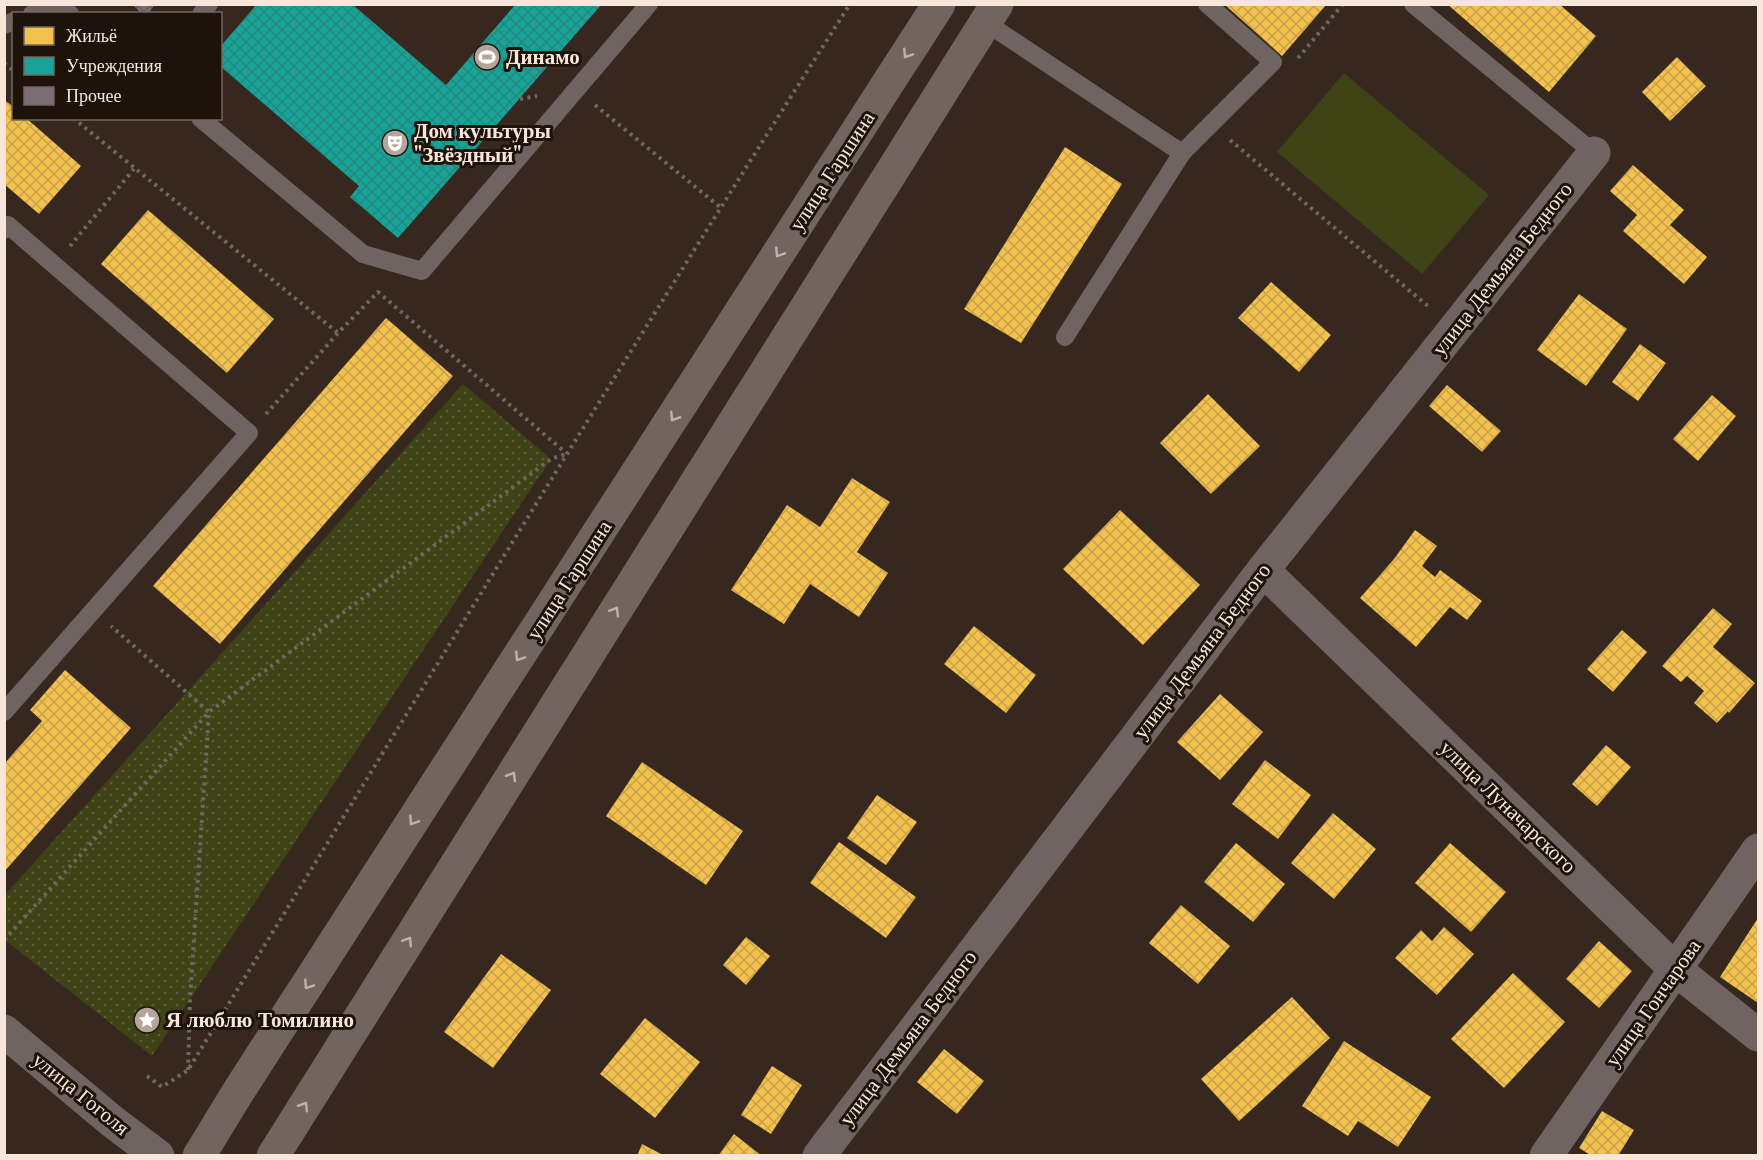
<svg xmlns="http://www.w3.org/2000/svg" width="1763" height="1160" font-family="'Libre Baskerville',serif">
<style>
.grass{fill:#3e4316}
.park{fill:url(#park-dots)}
.homes{fill:url(#homes-cross-hatch)}
.public{fill:url(#public-cross-hatch)}
.building{fill:url(#building-cross-hatch)}
.lines{fill:none;stroke-linecap:round;stroke-linejoin:round}
.path{stroke:#716663;stroke-width:4;stroke-dasharray:3 4.5;stroke-linecap:butt}
.service{stroke:#706462;stroke-width:18}
.minor{stroke:#706462;stroke-width:33}
.tertiary{stroke:#706462;stroke-width:33}
.primary{stroke:#72645f;stroke-width:33}
.oneway{stroke:#c2b2a9}
.labels{text-anchor:middle;stroke-width:6;stroke-linejoin:round;paint-order:stroke}
.poi-label{font-size:21px;font-weight:bold;fill:#f8e6db;stroke:#1e130b;text-anchor:start}
.street-label{font-size:21px;fill:#f8e6db;stroke:#1e130b}
</style>
<defs>
<pattern id="park-dots" width="8" height="8" patternUnits="userSpaceOnUse" patternTransform="scale(1.5)"><rect width="8" height="8" fill="#3e4316"/><path d="M2 2h.1M6 6h.1" fill="none" stroke="#5b5e37" stroke-width="1.8" stroke-linecap="round"/></pattern>
<pattern id="homes-cross-hatch" width="8" height="8" patternUnits="userSpaceOnUse" patternTransform="scale(1.5)"><rect width="8" height="8" fill="#f2c14e"/><path d="M0 0l8 8M0 8l8-8" fill="none" stroke="#c8a24b"/></pattern>
<pattern id="public-cross-hatch" width="8" height="8" patternUnits="userSpaceOnUse" patternTransform="scale(1.5)"><rect width="8" height="8" fill="#17a398"/><path d="M0 0l8 8M0 8l8-8" fill="none" stroke="#26877e"/></pattern>
<pattern id="building-cross-hatch" width="8" height="8" patternUnits="userSpaceOnUse" patternTransform="scale(1.5)"><rect width="8" height="8" fill="#7c6e75"/><path d="M0 0l8 8M0 8l8-8" fill="none" stroke="#635a5c"/></pattern>
</defs>
<rect width="100%" height="100%" fill="#36281e"/>
<path class="grass" d="M1344 73 1489 195 1422 274 1277 152Z"/>
<path class="park" d="M463 384 551 459 152 1056 5 940V895Z"/>
<g class="homes">
<path d="M1224 4H1327L1282 56Z"/>
<path d="M1447 4H1559L1596 36 1549 92Z"/>
<path d="M1677 57 1706 86 1670 121 1642 92Z"/>
<path d="M4 100 14 107V118H26L81 166 39 214 4 184Z"/>
<path d="M1065 147 1122 184 1021 343 964 309Z"/>
<path d="M1633 165 1684 210 1670 225 1707 257 1684 284 1623 231 1637 215 1610 191Z"/>
<path d="M148 210 274 319 227 373 101 264Z"/>
<path d="M1271 282 1331 335 1299 372 1238 318Z"/>
<path d="M1579 294 1627 329 1586 386 1537 350Z"/>
<path d="M386 318 453 376 220 644 153 586Z"/>
<path d="M1640 344 1666 363 1638 401 1612 382Z"/>
<path d="M1447 385 1501 431 1482 452 1429 406Z"/>
<path d="M1208 394 1260 446 1211 494 1160 443Z"/>
<path d="M1712 395 1736 416 1698 461 1673 439Z"/>
<path d="M852 478 890 502 857 552 888 573 859 617 810 584 784 624 731 590 787 505 820 527Z"/>
<path d="M1120 510 1200 585 1143 645 1063 569Z"/>
<path d="M1415 530 1437 546 1422 566 1435 577 1440 570 1482 601 1467 620 1450 607 1416 647 1360 598 1394 559Z"/>
<path d="M1713 608 1732 624 1713 647 1755 683 1729 713 1728 711 1717 723 1694 703 1704 691 1687 676 1681 682 1662 666Z"/>
<path d="M974 626 1036 675 1006 713 944 664Z"/>
<path d="M1622 630 1647 652 1613 692 1587 669Z"/>
<path d="M65 670 131 728 4 872V764L42 721 30 710Z"/>
<path d="M1220 694 1263 732 1220 780 1177 742Z"/>
<path d="M1606 745 1631 767 1597 806 1572 784Z"/>
<path d="M1265 760 1311 795 1278 839 1232 804Z"/>
<path d="M642 762 743 831 706 885 606 816Z"/>
<path d="M877 795 917 822 886 865 847 838Z"/>
<path d="M1333 813 1376 849 1334 899 1291 863Z"/>
<path d="M839 842 916 897 886 938 810 883Z"/>
<path d="M1236 843 1285 884 1253 922 1204 882Z"/>
<path d="M1450 843 1506 892 1471 932 1415 883Z"/>
<path d="M1181 905 1230 946 1198 984 1149 943Z"/>
<path d="M1758 918V1003L1720 977Z"/>
<path d="M1444 927 1474 954 1437 995 1395 958 1421 930 1432 941Z"/>
<path d="M746 937 770 956 746 985 723 965Z"/>
<path d="M1599 941 1632 971 1599 1008 1566 979Z"/>
<path d="M501 954 551 990 493 1068 444 1032Z"/>
<path d="M1513 973 1565 1022 1504 1088 1451 1039Z"/>
<path d="M1292 997 1330 1038 1239 1121 1201 1079Z"/>
<path d="M645 1018 700 1062 655 1118 600 1074Z"/>
<path d="M1344 1041 1431 1097 1398 1147 1358 1121 1348 1136 1302 1106Z"/>
<path d="M944 1049 984 1081 957 1114 917 1082Z"/>
<path d="M772 1066 802 1085 771 1134 741 1115Z"/>
<path d="M1602 1111 1634 1130 1618 1156H1592L1579 1148Z"/>
<path d="M734 1134 762 1156H718Z"/>
<path d="M642 1144 665 1156H637Z"/>
</g>
<path class="public" d="M257 4H352L446 85 515 5H601L398 238 350 197 359 186 220 66V47Z"/>
<path class="building" d="M132 4H155L148 14H142Z"/>
<g class="lines">
<g class="path">
<path d="M1298 58 1343 4"/>
<path d="M4 63 14 71"/>
<path d="M520 99 537 96"/>
<path d="M595 105 720 207"/>
<path d="M73 118 338 333"/>
<path d="M1230 140 1429 307"/>
<path d="M70 246 134 169"/>
<path d="M266 414 338 333 378 292 566 453"/>
<path d="M4 940 209 712 111 626"/>
<path d="M188 1070 190 999 209 712 551 459 566 454"/>
<path d="M147 1076 162 1087 188 1070C407 714 624 357 850 4"/>
</g>
<g class="service">
<path d="M58 4 70 14"/>
<path d="M1413 4 1594 153"/>
<path d="M32 14 54 4"/>
<path d="M201 14 209 4"/>
<path d="M985 22 1182 153"/>
<path d="M4 25 14 21"/>
<path d="M200 118 363 254 422 271 649 4"/>
<path d="M4 230 8 225 249 433 4 712"/>
<path d="M1065 337 1182 153 1273 62 1207 4"/>
</g>
<g class="minor">
<path d="M1263 570 1676 970 1758 1035"/>
<path d="M819 1156 1263 570 1594 153"/>
<path d="M1546 1156 1758 850"/>
</g>
<path class="tertiary" d="M4 1031 113 1122 158 1156"/>
<g class="primary">
<path d="M199 1156 238 1092 939 4"/>
<path d="M273 1156 997 4"/>
</g>
</g>
<defs><path id="oneway-chevron" d="M-2-3.5L2.5 0L-2 3.5" fill="none" stroke-width="1.6" stroke-linecap="round" stroke-linejoin="round" transform="scale(1.5)"/></defs>
<g class="oneway">
<use href="#oneway-chevron" transform="translate(907 54) rotate(123)"/>
<use href="#oneway-chevron" transform="translate(779 253) rotate(123)"/>
<use href="#oneway-chevron" transform="translate(674 417) rotate(123)"/>
<use href="#oneway-chevron" transform="translate(615 611) rotate(-58)"/>
<use href="#oneway-chevron" transform="translate(519 657) rotate(123)"/>
<use href="#oneway-chevron" transform="translate(512 776) rotate(-58)"/>
<use href="#oneway-chevron" transform="translate(413 821) rotate(123)"/>
<use href="#oneway-chevron" transform="translate(408 941) rotate(-58)"/>
<use href="#oneway-chevron" transform="translate(308 985) rotate(123)"/>
<use href="#oneway-chevron" transform="translate(304 1106) rotate(-58)"/>
</g>
<defs>
<symbol id="stadium-disc" viewBox="-11 -11 22 22"><circle r="9.5" fill="#b4a499" stroke="#1e130b"/><path d="M0-5a6.5 5 0 1 0 0 10a6.5 5 0 1 0 0-10ZM-3.5-1.8h7v3.6h-7Z" fill="#fff"/></symbol>
<symbol id="theatre-disc" viewBox="-11 -11 22 22"><circle r="9.5" fill="#b4a499" stroke="#1e130b"/><path d="M-5-5.5Q0-4 5-5.5V0Q5 5 0 6Q-5 5-5 0ZM-3.3-2.5H-1v1.5H-3.3ZM1-2.5H3.3v1.5H1ZM-2.8 1Q0 5.5 2.8 1Z" fill="#fff"/></symbol>
<symbol id="sight-disc" viewBox="-11 -11 22 22"><circle r="9.5" fill="#b4a499" stroke="#1e130b"/><path d="M0-6L1.8-2.2L6-1.7L2.9 1.2L3.7 5.4L0 3.3L-3.7 5.4L-2.9 1.2L-6-1.7L-1.8-2.2Z" fill="#fff"/></symbol>
</defs>
<g fill-rule="evenodd">
<use href="#stadium-disc" x="472" y="42" width="30" height="30"/>
<use href="#theatre-disc" x="380" y="128" width="30" height="30"/>
<use href="#sight-disc" x="132" y="1005" width="30" height="30"/>
</g>
<g class="labels">
<g class="poi-label">
<text x="506" y="64">Динамо</text>
<text x="414" y="138">Дом культуры<tspan x="414" dy="24">"Звёздный"</tspan></text>
<text x="166" y="1027">Я люблю Томилино</text>
</g>
<g class="street-label">
<text transform="translate(832 171) rotate(-57)" y="7">улица Гаршина</text>
<text transform="translate(1502 269) rotate(-52)" y="7">улица Демьяна Бедного</text>
<text transform="translate(569 580) rotate(-57)" y="7">улица Гаршина</text>
<text transform="translate(1202 651) rotate(-53)" y="7">улица Демьяна Бедного</text>
<text transform="translate(1508 807) rotate(44)" y="7">улица Луначарского</text>
<text transform="translate(1653 1003) rotate(-55)" y="7">улица Гончарова</text>
<text transform="translate(908 1038) rotate(-53)" y="7">улица Демьяна Бедного</text>
<text transform="translate(81 1094) rotate(39)" y="7">улица Гоголя</text>
</g>
</g>
<rect width="1763" height="1160" fill="none" stroke="#f8e6db" stroke-width="12"/>
<rect x="12" y="12" width="210" height="108" fill="#1e130b" stroke="#75675e" stroke-width="1.5"/>
<rect x="24" y="27" width="30" height="18" fill="#f2c14e" stroke="#75675e" stroke-width="1.5"/>
<text x="66" y="42" font-size="18" fill="#f8e6db">Жильё</text>
<rect x="24" y="57" width="30" height="18" fill="#17a398" stroke="#75675e" stroke-width="1.5"/>
<text x="66" y="72" font-size="18" fill="#f8e6db">Учреждения</text>
<rect x="24" y="87" width="30" height="18" fill="#7c6e75" stroke="#75675e" stroke-width="1.5"/>
<text x="66" y="102" font-size="18" fill="#f8e6db">Прочее</text>
</svg>
